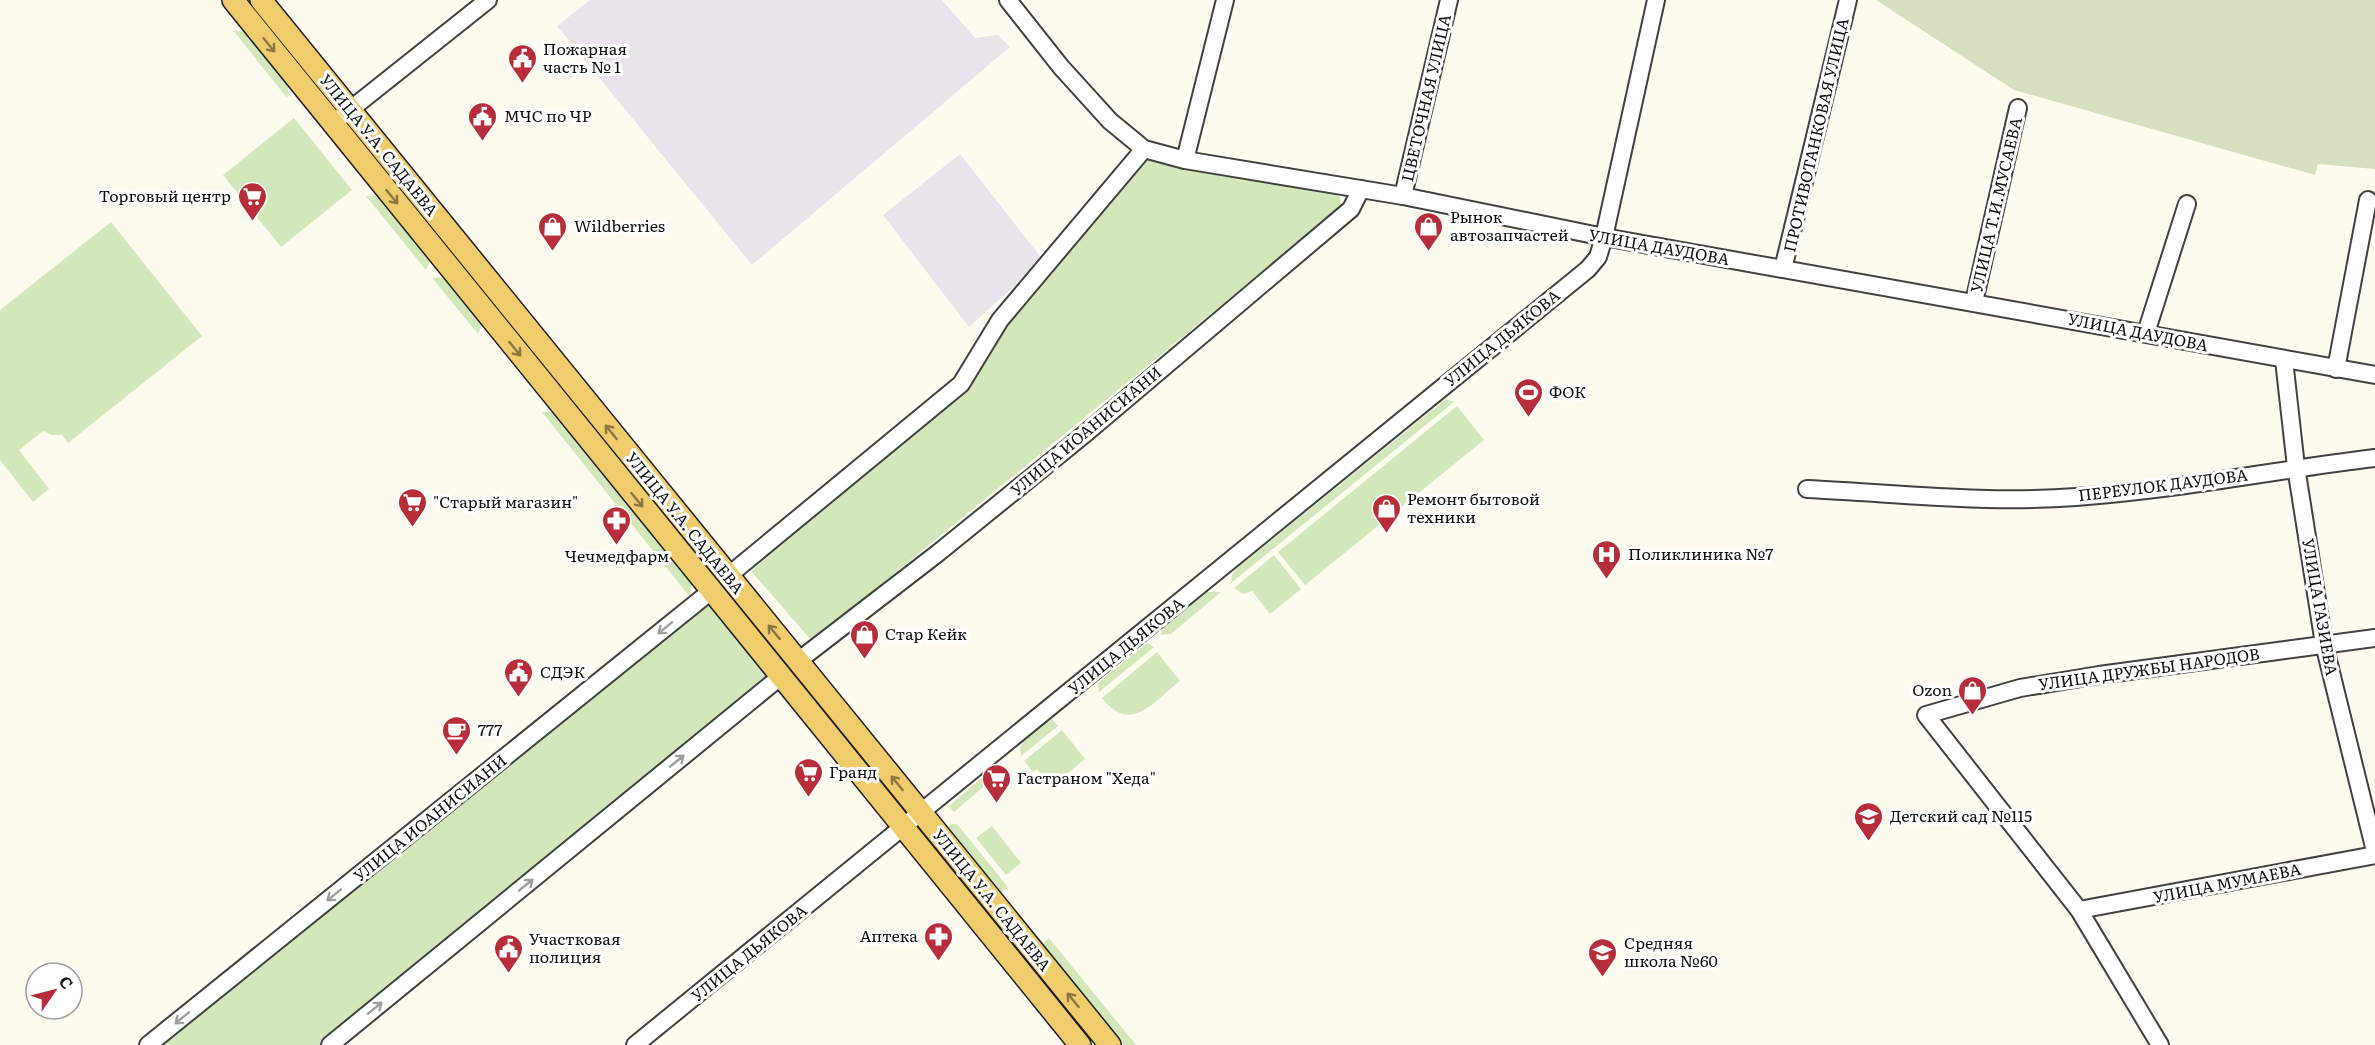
<svg xmlns="http://www.w3.org/2000/svg" width="2375" height="1045" font-family="Literata,serif">
<style>
.industrial{fill:#ebe3ec}
.green{fill:#d3e7bb}
.cemetery{fill:#d7dfc1}
.lines{fill:none;stroke-linecap:round;stroke-linejoin:round}
.minor-casing{stroke:#414141;stroke-width:20}
.major-casing{stroke:#1f1f1f;stroke-width:24}
.minor{stroke:#fff;stroke-width:16}
.major{stroke:#f1cc6d;stroke-width:21}
.oneway{stroke:#8b7642}
.oneway2{stroke:#9f9f9f}
.labels{text-anchor:middle;stroke-width:6;stroke-linejoin:round;paint-order:stroke}
.poi-label{font-size:16px;fill:#0e0e0e;stroke:#fff;text-anchor:start}
.street-label{font-size:16px;fill:#0e0e0e;stroke:#fff}
</style>
<rect width="100%" height="100%" fill="#fefbf0"/>
<g class="industrial">
<path d="M590 0H942L975 38 998 35 1010 47 752 265 557 26Z"/>
<path d="M960 154 1043 260 969 327 883 215Z"/>
</g>
<g class="green">
<path d="M233 30 244 32 289 88 287 98Z"/>
<path d="M294 118 352 190 281 247 223 175Z"/>
<path d="M1148 160 1335 194 1340 197 1341 207 812 641 751 571 970 388 1005 329Z"/>
<path d="M366 196H376L430 261 426 270Z"/>
<path d="M111 222 202 336 68 443 62 435H52L43 431 19 450 49 489 33 502 0 460V310Z"/>
<path d="M439 277 444 279 482 325 478 334 433 279Z"/>
<path d="M1446 399 1454 402 1231 583 1232 575 1237 568Z"/>
<path d="M1457 406 1484 440 1305 585 1278 552Z"/>
<path d="M542 412H553L692 585 690 597Z"/>
<path d="M1274 555 1301 589 1270 614 1252 591 1243 594 1234 588Z"/>
<path d="M1208 592H1221L1171 634 1160 635 1163 628Z"/>
<path d="M707 601 770 678 320 1045H162Z"/>
<path d="M1147 643 1154 647 1099 692 1098 683Z"/>
<path d="M1157 652 1180 681C1153 702 1131 735 1102 698Z"/>
<path d="M1052 719 1058 726 1021 756 1020 748 1025 740Z"/>
<path d="M1062 730 1085 759 1051 787 1037 769 1033 772 1024 761Z"/>
<path d="M990 771 995 777 954 812 949 806Z"/>
<path d="M952 824H957L1008 887 999 894 947 828Z"/>
<path d="M992 826 1021 863 1006 875 976 838Z"/>
<path d="M1049 938 1136 1045H1124L1042 944Z"/>
</g>
<path class="cemetery" d="M1876 0H2375V169L2318 164 2315 175 2014 90Z"/>
<g class="lines">
<defs>
<g id="minor">
<path d="M1008 0 1061 67 1110 121 1144 149 1185 160 1403 196 1604 237 2375 375"/>
<path d="M341 117 488 0"/>
<path d="M1185 160 1225 0"/>
<path d="M1403 196 1449 0"/>
<path d="M1783 269 1848 0"/>
<path d="M1974 302 2018 108"/>
<path d="M2146 333 2187 204"/>
<path d="M2284 360 2296 467 2324 644 2375 851"/>
<path d="M2336 369 2368 200"/>
<path d="M1807 489C1896 493 1987 504 2076 497 2176 490 2275 470 2375 458"/>
<path d="M728 576 961 384 1000 320 1144 149"/>
<path d="M798 661 938 553 1086 433 1351 209 1361 189"/>
<path d="M2079 910 2375 855"/>
<path d="M148 1045 711 591"/>
<path d="M330 1045 780 677"/>
<path d="M635 1045 1588 269 1598 257 1604 237 1656 0"/>
<path d="M2160 1045 2079 910 1926 715 2020 688 2099 675 2375 638"/>
</g>
<g id="major">
<path d="M233 0 1080 1045"/>
<path d="M261 0 1110 1045"/>
</g>
</defs>
<use href="#minor" class="minor-casing"/>
<use href="#major" class="major-casing"/>
<use href="#minor" class="minor"/>
<use href="#major" class="major"/>
</g>
<defs><path id="oneway-shaft" d="M-6 0H5M1.5-3L5.5 0L1.5 3" fill="none" stroke-width="1.6" stroke-linecap="round" stroke-linejoin="round" transform="scale(1.5)"/></defs>
<g class="oneway">
<use href="#oneway-shaft" transform="translate(269 45) rotate(51)"/>
<use href="#oneway-shaft" transform="translate(392 197) rotate(51)"/>
<use href="#oneway-shaft" transform="translate(515 349) rotate(51)"/>
<use href="#oneway-shaft" transform="translate(611 432) rotate(-129)"/>
<use href="#oneway-shaft" transform="translate(637 500) rotate(51)"/>
<use href="#oneway-shaft" transform="translate(774 632) rotate(-130)"/>
<use href="#oneway-shaft" transform="translate(897 783) rotate(-129)"/>
<use href="#oneway-shaft" transform="translate(1073 1000) rotate(-129)"/>
</g>
<g class="oneway2">
<use href="#oneway-shaft" transform="translate(665 628) rotate(141)"/>
<use href="#oneway-shaft" transform="translate(677 761) rotate(-39)"/>
<use href="#oneway-shaft" transform="translate(526 885) rotate(-39)"/>
<use href="#oneway-shaft" transform="translate(334 895) rotate(141)"/>
<use href="#oneway-shaft" transform="translate(375 1008) rotate(-39)"/>
<use href="#oneway-shaft" transform="translate(182 1018) rotate(141)"/>
</g>
<defs>
<symbol id="civic-pin" viewBox="-11 -11 22 30"><path d="M0 17L-7.5 6A9.5 9.5 0 1 1 7.5 6Z" fill="#b72d39" stroke="#fff"/><path d="M-.6-6.5H3V-4.5H.6V-3L4-1V1h2V6H-6V1h2V-1L-.6-3ZM-1.2 2.5V6h2.4V2.5Z" fill="#fff"/></symbol>
<symbol id="supermarket-pin" viewBox="-11 -11 22 30"><path d="M0 17L-7.5 6A9.5 9.5 0 1 1 7.5 6Z" fill="#b72d39" stroke="#fff"/><path d="M-6-5.5h2.5l.6 2H6L4.5 2H-2.5L-4.4-4H-6ZM-1.5 3.2a1.3 1.3 0 1 0 .1 0ZM3 3.2a1.3 1.3 0 1 0 .1 0Z" fill="#fff"/></symbol>
<symbol id="shop-pin" viewBox="-11 -11 22 30"><path d="M0 17L-7.5 6A9.5 9.5 0 1 1 7.5 6Z" fill="#b72d39" stroke="#fff"/><path d="M-5-2.5h2.3a2.7 3.5 0 0 1 5.4 0H5L5.5 6h-11ZM-1.5-2.5h3a1.5 2.3 0 0 0-3 0Z" fill="#fff"/></symbol>
<symbol id="stadium-pin" viewBox="-11 -11 22 30"><path d="M0 17L-7.5 6A9.5 9.5 0 1 1 7.5 6Z" fill="#b72d39" stroke="#fff"/><path d="M0-5a6.5 5 0 1 0 0 10a6.5 5 0 1 0 0-10ZM-3.5-1.8h7v3.6h-7Z" fill="#fff"/></symbol>
<symbol id="pharmacy-pin" viewBox="-11 -11 22 30"><path d="M0 17L-7.5 6A9.5 9.5 0 1 1 7.5 6Z" fill="#b72d39" stroke="#fff"/><path d="M-2-6h4v4h4v4h-4v4h-4v-4h-4v-4h4Z" fill="#fff"/></symbol>
<symbol id="hospital-pin" viewBox="-11 -11 22 30"><path d="M0 17L-7.5 6A9.5 9.5 0 1 1 7.5 6Z" fill="#b72d39" stroke="#fff"/><path d="M-5-5h3v3.5h4V-5h3V5h-3V1.5h-4V5h-3Z" fill="#fff"/></symbol>
<symbol id="cafe-pin" viewBox="-11 -11 22 30"><path d="M0 17L-7.5 6A9.5 9.5 0 1 1 7.5 6Z" fill="#b72d39" stroke="#fff"/><path d="M-5.5-4.5H6V0H3Q3 3.5 0 3.5H-2.5Q-5.5 3.5-5.5 0ZM3-3.2v2h1.7v-2ZM-6 4.5H4V6H-6Z" fill="#fff"/></symbol>
<symbol id="school-pin" viewBox="-11 -11 22 30"><path d="M0 17L-7.5 6A9.5 9.5 0 1 1 7.5 6Z" fill="#b72d39" stroke="#fff"/><path d="M0-5L7-2L0 1L-7-2ZM-4 1L0 2.5L4 1V4Q0 6-4 4Z" fill="#fff"/></symbol>
</defs>
<g fill-rule="evenodd">
<use href="#civic-pin" x="506" y="42" width="33" height="45"/>
<use href="#civic-pin" x="466" y="100" width="33" height="45"/>
<use href="#supermarket-pin" x="236" y="180" width="33" height="45"/>
<use href="#shop-pin" x="536" y="210" width="33" height="45"/>
<use href="#shop-pin" x="1412" y="210" width="33" height="45"/>
<use href="#stadium-pin" x="1512" y="376" width="33" height="45"/>
<use href="#supermarket-pin" x="396" y="486" width="33" height="45"/>
<use href="#shop-pin" x="1370" y="492" width="33" height="45"/>
<use href="#pharmacy-pin" x="600" y="504" width="33" height="45"/>
<use href="#hospital-pin" x="1590" y="538" width="33" height="45"/>
<use href="#shop-pin" x="848" y="618" width="33" height="45"/>
<use href="#civic-pin" x="502" y="656" width="33" height="45"/>
<use href="#shop-pin" x="1956" y="674" width="33" height="45"/>
<use href="#cafe-pin" x="440" y="714" width="33" height="45"/>
<use href="#supermarket-pin" x="792" y="756" width="33" height="45"/>
<use href="#supermarket-pin" x="980" y="762" width="33" height="45"/>
<use href="#school-pin" x="1852" y="800" width="33" height="45"/>
<use href="#pharmacy-pin" x="922" y="920" width="33" height="45"/>
<use href="#civic-pin" x="492" y="932" width="33" height="45"/>
<use href="#school-pin" x="1586" y="936" width="33" height="45"/>
</g>
<g class="labels">
<g class="poi-label">
<text x="543" y="55">Пожарная<tspan x="543" dy="18">часть № 1</tspan></text>
<text x="504" y="122">МЧС по ЧР</text>
<text x="231" y="202" text-anchor="end">Торговый центр</text>
<text x="1450" y="223">Рынок<tspan x="1450" dy="18">автозапчастей</tspan></text>
<text x="574" y="232">Wildberries</text>
<text x="1549" y="398">ФОК</text>
<text x="1407" y="505">Ремонт бытовой<tspan x="1407" dy="18">техники</tspan></text>
<text x="433" y="508">"Старый магазин"</text>
<text x="1628" y="560">Поликлиника №7</text>
<text x="617" y="562" text-anchor="middle">Чечмедфарм</text>
<text x="885" y="640">Стар Кейк</text>
<text x="540" y="678">СДЭК</text>
<text x="1952" y="696" text-anchor="end">Ozon</text>
<text x="478" y="736">777</text>
<text x="829" y="778">Гранд</text>
<text x="1017" y="784">Гастраном "Хеда"</text>
<text x="1890" y="822">Детский сад №115</text>
<text x="918" y="942" text-anchor="end">Аптека</text>
<text x="529" y="945">Участковая<tspan x="529" dy="18">полиция</tspan></text>
<text x="1624" y="949">Средняя<tspan x="1624" dy="18">школа №60</tspan></text>
</g>
<g class="street-label">
<text transform="translate(1426 98) rotate(-77)" y="6">ЦВЕТОЧНАЯ УЛИЦА</text>
<text transform="translate(1816 135) rotate(-77)" y="6">ПРОТИВОТАНКОВАЯ УЛИЦА</text>
<text transform="translate(379 145) rotate(51)" y="6">УЛИЦА У.А. САДАЕВА</text>
<text transform="translate(1996 205) rotate(-77)" y="6">УЛИЦА Т.И.МУСАЕВА</text>
<text transform="translate(1659 247) rotate(10)" y="6">УЛИЦА ДАУДОВА</text>
<text transform="translate(2138 332) rotate(11)" y="6">УЛИЦА ДАУДОВА</text>
<text transform="translate(1502 338) rotate(-39)" y="6">УЛИЦА ДЬЯКОВА</text>
<text transform="translate(1086 431) rotate(-40)" y="6">УЛИЦА ИОАНИСИАНИ</text>
<text transform="translate(2163 485) rotate(-7)" y="6">ПЕРЕУЛОК ДАУДОВА</text>
<text transform="translate(685 523) rotate(51)" y="6">УЛИЦА У.А. САДАЕВА</text>
<text transform="translate(2320 607) rotate(80)" y="6">УЛИЦА ГАЗИЕВА</text>
<text transform="translate(1126 646) rotate(-39)" y="6">УЛИЦА ДЬЯКОВА</text>
<text transform="translate(2149 669) rotate(-8)" y="6">УЛИЦА ДРУЖБЫ НАРОДОВ</text>
<text transform="translate(430 818) rotate(-39)" y="6">УЛИЦА ИОАНИСИАНИ</text>
<text transform="translate(2227 883) rotate(-11)" y="6">УЛИЦА МУМАЕВА</text>
<text transform="translate(992 900) rotate(51)" y="6">УЛИЦА У.А. САДАЕВА</text>
<text transform="translate(749 953) rotate(-39)" y="6">УЛИЦА ДЬЯКОВА</text>
</g>
</g>
<g transform="translate(54 991) rotate(55)"><circle r="28" fill="#ffffff" stroke="#9f9f9f" stroke-width="1.5"/>
<path d="M0-4.5L10 22L0 15L-10 22Z" fill="#b72d39"/>
<text y="-9" font-size="16" font-weight="bold" text-anchor="middle" fill="#0e0e0e">С</text>
</g>
</svg>
